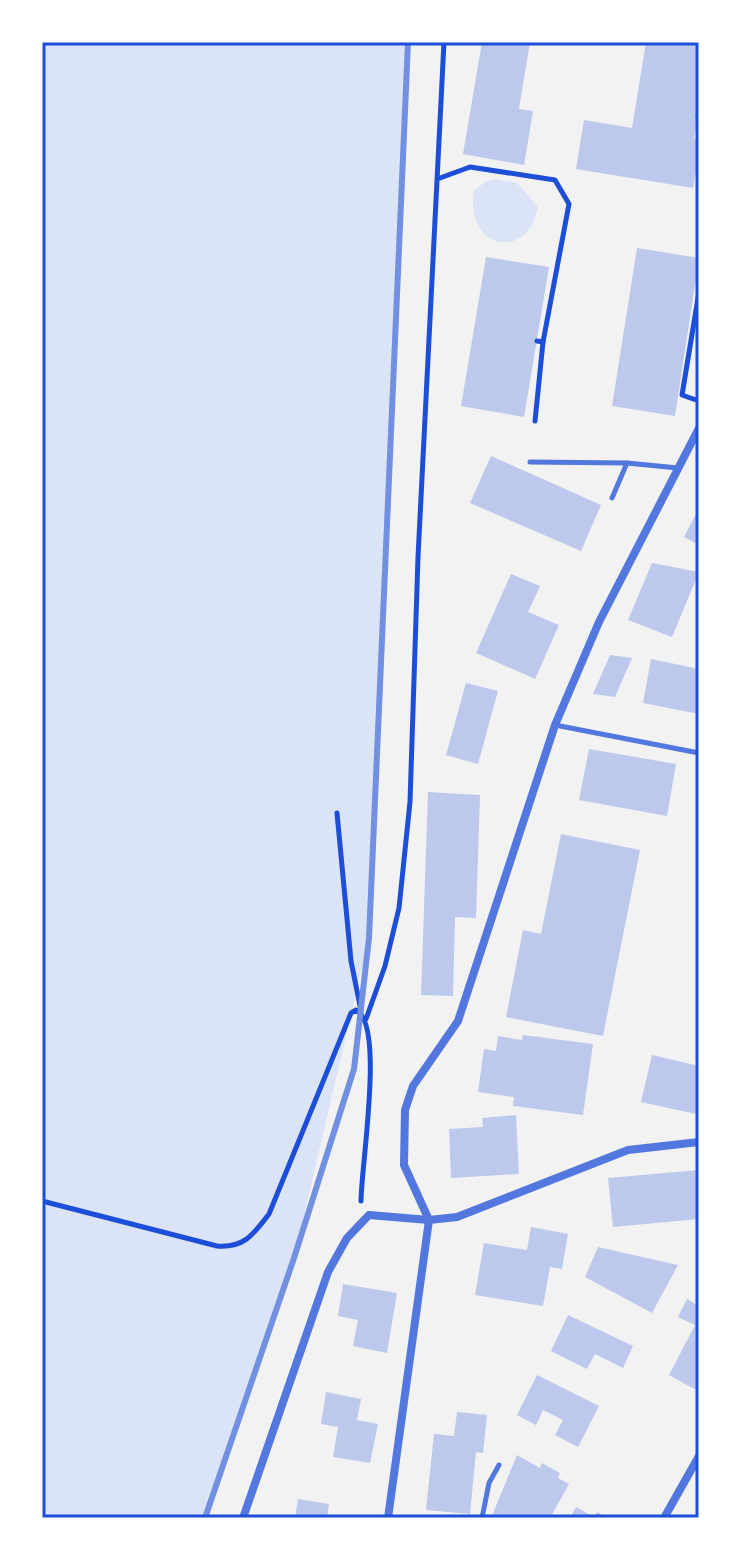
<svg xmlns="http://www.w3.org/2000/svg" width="741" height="1560" font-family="'Roboto Serif',serif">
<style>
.green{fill:#dbe4f7}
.building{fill:#bdc9ec}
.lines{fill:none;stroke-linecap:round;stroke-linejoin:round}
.path{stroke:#1d4ed8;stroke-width:5}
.service{stroke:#5277de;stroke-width:5}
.minor{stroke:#5277de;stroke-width:8}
.rail{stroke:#7290e2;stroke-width:6}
.neatline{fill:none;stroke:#1d4ed8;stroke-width:3}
</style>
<rect width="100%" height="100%" fill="#f2f2f2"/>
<g class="green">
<path d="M42 42H406L369 938 294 1258 204 1518H42Z"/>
<path d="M495 179 517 183 538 207C528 262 464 250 474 191L486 181Z"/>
</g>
<g class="building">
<path d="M482 42H530L519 109 533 111 524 165 463 154Z"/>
<path d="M646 42H699V108L694 139H699V154L693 188 576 169 584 120 632 128Z"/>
<path d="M637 248 699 258 675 416 612 406Z"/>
<path d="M486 257 549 267 524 417 461 406Z"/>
<path d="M491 456 601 505 581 551 470 503Z"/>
<path d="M699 508V545L684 537Z"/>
<path d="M652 563 699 572 672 637 628 620Z"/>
<path d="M511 574 540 586 528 612 559 625 535 679 476 653Z"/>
<path d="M610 655 632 658 615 697 593 694Z"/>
<path d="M651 659 699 669V714L643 703Z"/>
<path d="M466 683 498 691 478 764 446 755Z"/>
<path d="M589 749 676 764 667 816 579 800Z"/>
<path d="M428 792 480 795 476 918 455 917 453 996 421 995Z"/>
<path d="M561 834 640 850 603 1036 506 1017 523 930 541 934Z"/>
<path d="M523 1035 593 1044 583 1115 513 1106 514 1097 478 1092 484 1049 496 1051 498 1036 522 1040Z"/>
<path d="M652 1055 699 1066 696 1114 641 1102Z"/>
<path d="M516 1115 519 1174 451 1178 449 1129 483 1127 482 1118Z"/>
<path d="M699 1170V1219L613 1227 608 1178Z"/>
<path d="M531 1227 568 1234 562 1269 550 1267 543 1306 475 1295 484 1243 527 1250Z"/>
<path d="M598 1247 678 1265 652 1313 585 1277Z"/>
<path d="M343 1284 397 1293 387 1353 353 1346 358 1320 338 1316Z"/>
<path d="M687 1299 699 1306 698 1391 669 1375 695 1325 678 1317Z"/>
<path d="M568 1315 633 1346 623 1368 595 1354 587 1369 551 1351Z"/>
<path d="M537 1375 599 1406 578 1447 555 1435 563 1420 543 1410 536 1425 517 1415Z"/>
<path d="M326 1392 361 1399 357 1420 378 1424 370 1463 333 1457 338 1427 321 1424Z"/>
<path d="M457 1412 487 1415 483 1453 476 1452 470 1514 426 1510 434 1434 454 1436Z"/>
<path d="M517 1455 540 1468 542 1463 560 1473 558 1478 569 1484 550 1518H491Z"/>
<path d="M298 1499 329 1504 327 1518H295Z"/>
<path d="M576 1507 594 1517 597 1512 609 1518H570Z"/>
</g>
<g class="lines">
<g class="path">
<path d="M698 117H699"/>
<path d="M440 178 470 167 555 180 569 204 543 342"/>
<path d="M699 292 682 395 699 401"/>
<path d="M535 421 543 342 537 341"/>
<path d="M337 813 351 961 361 1011"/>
<path d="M366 1019 385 966 399 908 410 802 418 557 444 42"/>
<path d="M42 1201 217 1246C244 1248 253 1235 269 1214L351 1013 356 1010C385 1024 361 1166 361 1201"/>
</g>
<g class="service">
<path d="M530 462 627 463"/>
<path d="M612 498 627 463 678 468"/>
<path d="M555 725 699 753"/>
<path d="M482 1518 489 1483 499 1465"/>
</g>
<g class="minor">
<path d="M429 1220 404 1165 405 1110 413 1086 458 1021 555 725 599 622 699 428"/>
<path d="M243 1518 328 1272 347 1238 369 1215 429 1220 457 1217 628 1150 699 1142"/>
<path d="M388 1518 429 1220"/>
<path d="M664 1518 699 1456"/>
</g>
<path class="rail" d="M205 1518 294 1258 354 1069 369 938 408 42"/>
</g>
<rect width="741" height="1560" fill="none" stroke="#ffffff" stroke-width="88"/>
<rect x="44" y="44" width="653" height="1472" class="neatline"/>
</svg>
